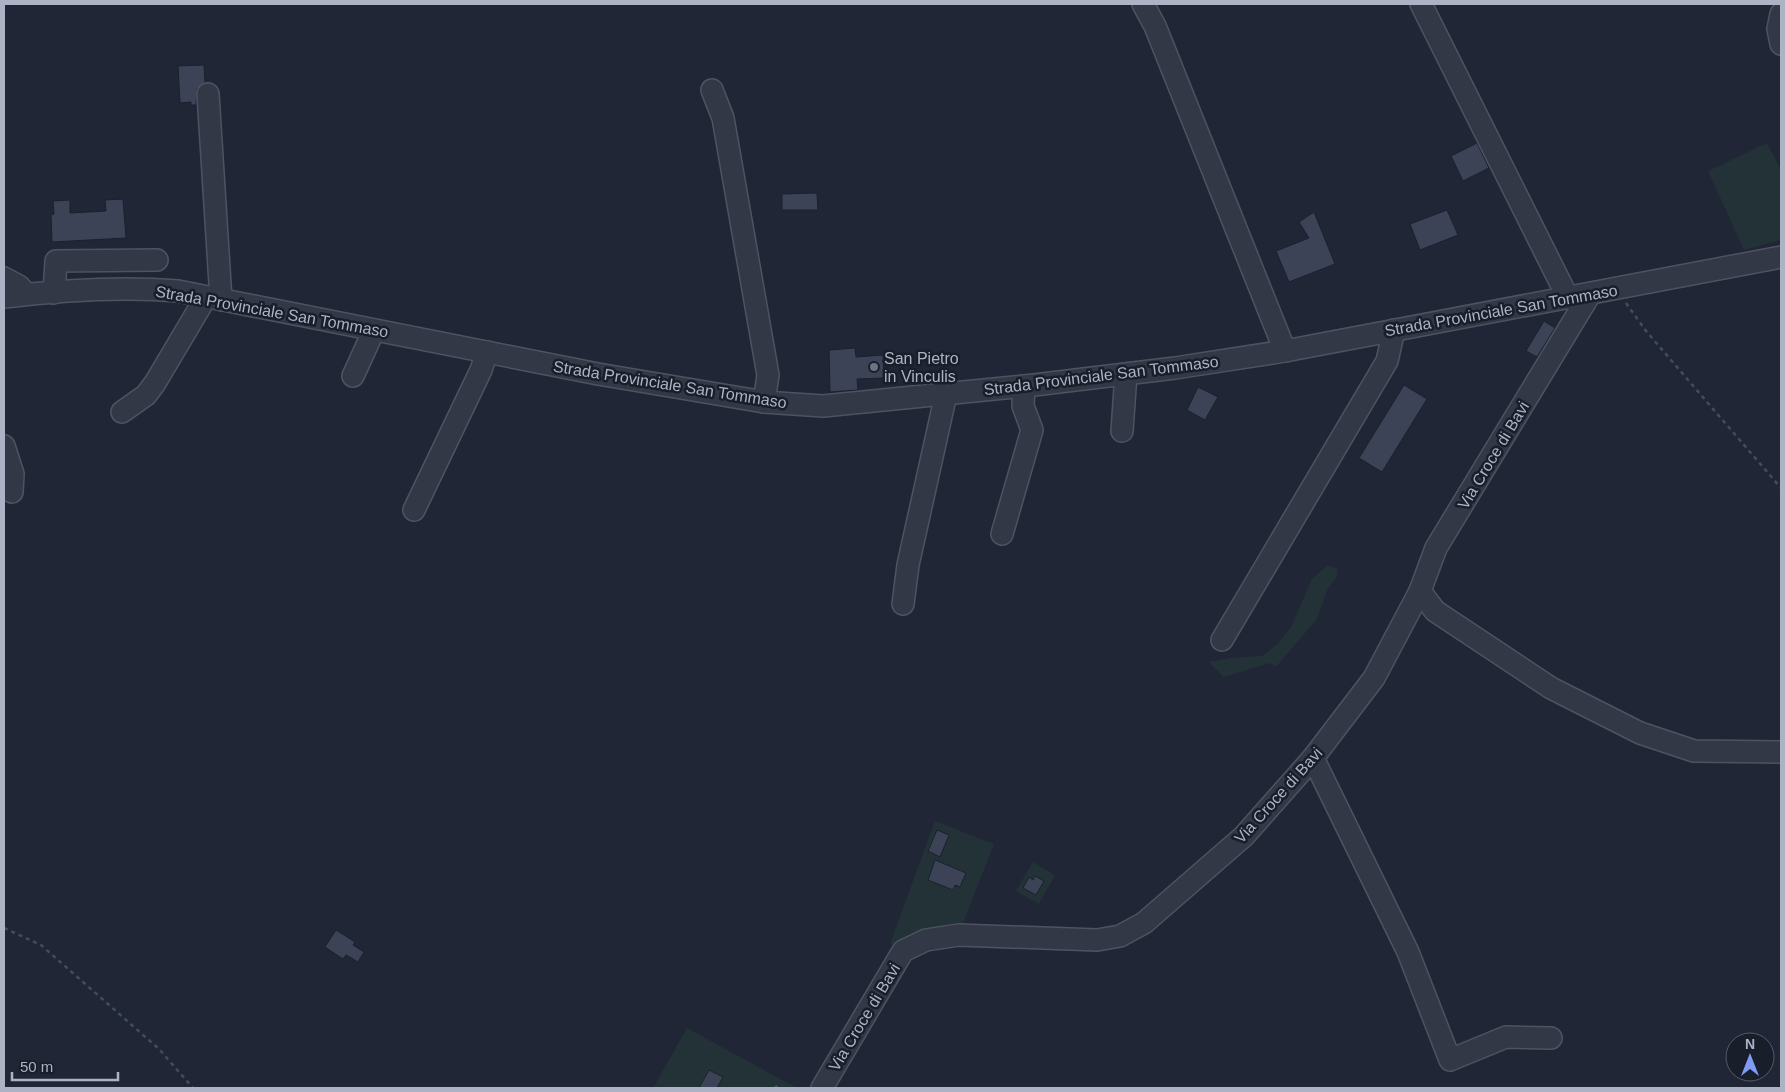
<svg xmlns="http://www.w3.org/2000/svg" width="1785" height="1092" font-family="Arial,sans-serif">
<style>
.green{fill:#223237}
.building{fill:#3c4357;stroke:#1b202d}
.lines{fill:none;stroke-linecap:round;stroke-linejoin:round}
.minor-casing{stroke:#4e5362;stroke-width:24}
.path{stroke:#3f4f55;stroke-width:2.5;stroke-dasharray:4 4;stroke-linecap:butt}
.minor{stroke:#333847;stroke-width:21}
.worship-dot{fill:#6b7280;stroke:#191e2b;stroke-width:2}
.labels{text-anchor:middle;stroke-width:5;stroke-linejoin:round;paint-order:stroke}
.street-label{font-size:16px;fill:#adb3c4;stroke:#191e2b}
.poi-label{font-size:16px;fill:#adb3c4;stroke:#191e2b;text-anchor:start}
</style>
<rect width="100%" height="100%" fill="#202636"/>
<g class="green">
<path d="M1767 143 1781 170V240L1744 250 1708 171Z"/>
<path d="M1328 565 1338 569 1336 578 1327 590 1317 619 1276 667 1270 663 1224 677 1209 662 1230 658 1262 656 1279 643 1291 627 1312 579Z"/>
<path d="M935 821 994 844 959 933 900 946 890 944Z"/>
<path d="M1033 862 1055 875 1039 904 1016 891Z"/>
<path d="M687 1028 797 1088H653Z"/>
</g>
<g class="building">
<path d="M204 65 205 82 197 89 196 105H191V102L180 103 178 66Z"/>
<path d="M1477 143 1489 168 1463 181 1451 156Z"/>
<path d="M817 193 818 210H782V194Z"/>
<path d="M123 199 126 238 52 242 51 215 54 214 53 201 70 200V213L106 211 105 200Z"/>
<path d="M1447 210 1458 235 1420 250 1410 224Z"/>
<path d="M1314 212 1335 264 1289 282 1276 251 1309 238 1299 222Z"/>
<path d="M1544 321 1555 328 1537 357 1526 351Z"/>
<path d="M855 348 856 357 883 355 884 378 857 379 858 390 830 392 829 350Z"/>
<path d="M1404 385 1427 399 1382 472 1359 458Z"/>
<path d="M1198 387 1218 397 1205 420 1187 410Z"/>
<path d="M937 830 949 835 940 857 928 851Z"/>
<path d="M935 860 966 873 960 887 955 885 953 890 928 880Z"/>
<path d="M1035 876 1044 881 1036 895 1023 888 1029 877 1033 880Z"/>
<path d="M336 930 355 942 353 945 364 952 358 962 346 955 343 959 325 947Z"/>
<path d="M709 1070 723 1077 717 1088H699Z"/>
</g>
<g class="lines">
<defs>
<g id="minor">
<path d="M1143 4 1155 26 1285 351"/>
<path d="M1421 4 1568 298"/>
<path d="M1781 14 1778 29 1781 44"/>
<path d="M712 90 723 118 768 375 764 402"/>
<path d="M208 94 221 300"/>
<path d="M4 278 19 286 26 294"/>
<path d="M54 293 56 261 157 260"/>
<path d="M4 297C62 290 120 286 178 291L598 374 764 402 823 406 1034 385 1175 368 1285 351 1781 257"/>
<path d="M353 376 374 330"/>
<path d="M122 412 146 395 155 383 206 297"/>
<path d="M1122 431 1126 374"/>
<path d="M4 446 13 474 12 492"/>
<path d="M414 510 481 370 487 352"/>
<path d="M1002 534 1032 430 1023 406 1024 386"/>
<path d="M1420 591 1435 611 1551 688 1640 733 1694 751 1781 752"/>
<path d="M903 604 908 565 946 394"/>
<path d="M1222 640 1387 361 1394 330"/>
<path d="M1313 758 1408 952 1450 1060 1506 1037 1551 1038"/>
<path d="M822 1088 903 951 926 940 959 935 1097 940 1120 936 1144 923 1244 836 1313 758 1374 678 1420 591 1436 548 1590 294"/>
</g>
</defs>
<use href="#minor" class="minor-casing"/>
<g class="path">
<path d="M1626 303 1646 331 1781 488"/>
<path d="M4 928 41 945 159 1049 193 1088"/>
<path d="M774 1088 780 1084"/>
</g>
<use href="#minor" class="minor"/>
</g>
<circle class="worship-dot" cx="874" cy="367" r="5"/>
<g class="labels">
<g class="street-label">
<text transform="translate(1501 310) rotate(-10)" y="6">Strada Provinciale San Tommaso</text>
<text transform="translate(272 311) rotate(10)" y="6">Strada Provinciale San Tommaso</text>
<text transform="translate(1101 375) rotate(-7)" y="6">Strada Provinciale San Tommaso</text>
<text transform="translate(670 384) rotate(9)" y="6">Strada Provinciale San Tommaso</text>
<text transform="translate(1493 455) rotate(-59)" y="6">Via Croce di Bavi</text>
<text transform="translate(1278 795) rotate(-48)" y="6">Via Croce di Bavi</text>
<text transform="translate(864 1017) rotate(-59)" y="6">Via Croce di Bavi</text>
</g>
<g class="poi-label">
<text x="884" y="364">San Pietro<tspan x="884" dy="18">in Vinculis</tspan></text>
</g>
</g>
<rect width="1785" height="1092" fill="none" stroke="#adb3c4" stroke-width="10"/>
<g transform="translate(1750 1057)"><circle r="24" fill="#191e2b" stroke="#545a68"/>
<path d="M0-4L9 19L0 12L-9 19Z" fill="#809bf6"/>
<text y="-8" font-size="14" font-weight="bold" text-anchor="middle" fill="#adb3c4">N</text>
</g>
<path d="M12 1072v8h106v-8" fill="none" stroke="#adb3c4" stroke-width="2.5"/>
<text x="20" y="1072" font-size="15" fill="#adb3c4" stroke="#191e2b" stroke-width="4" paint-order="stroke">50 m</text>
</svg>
